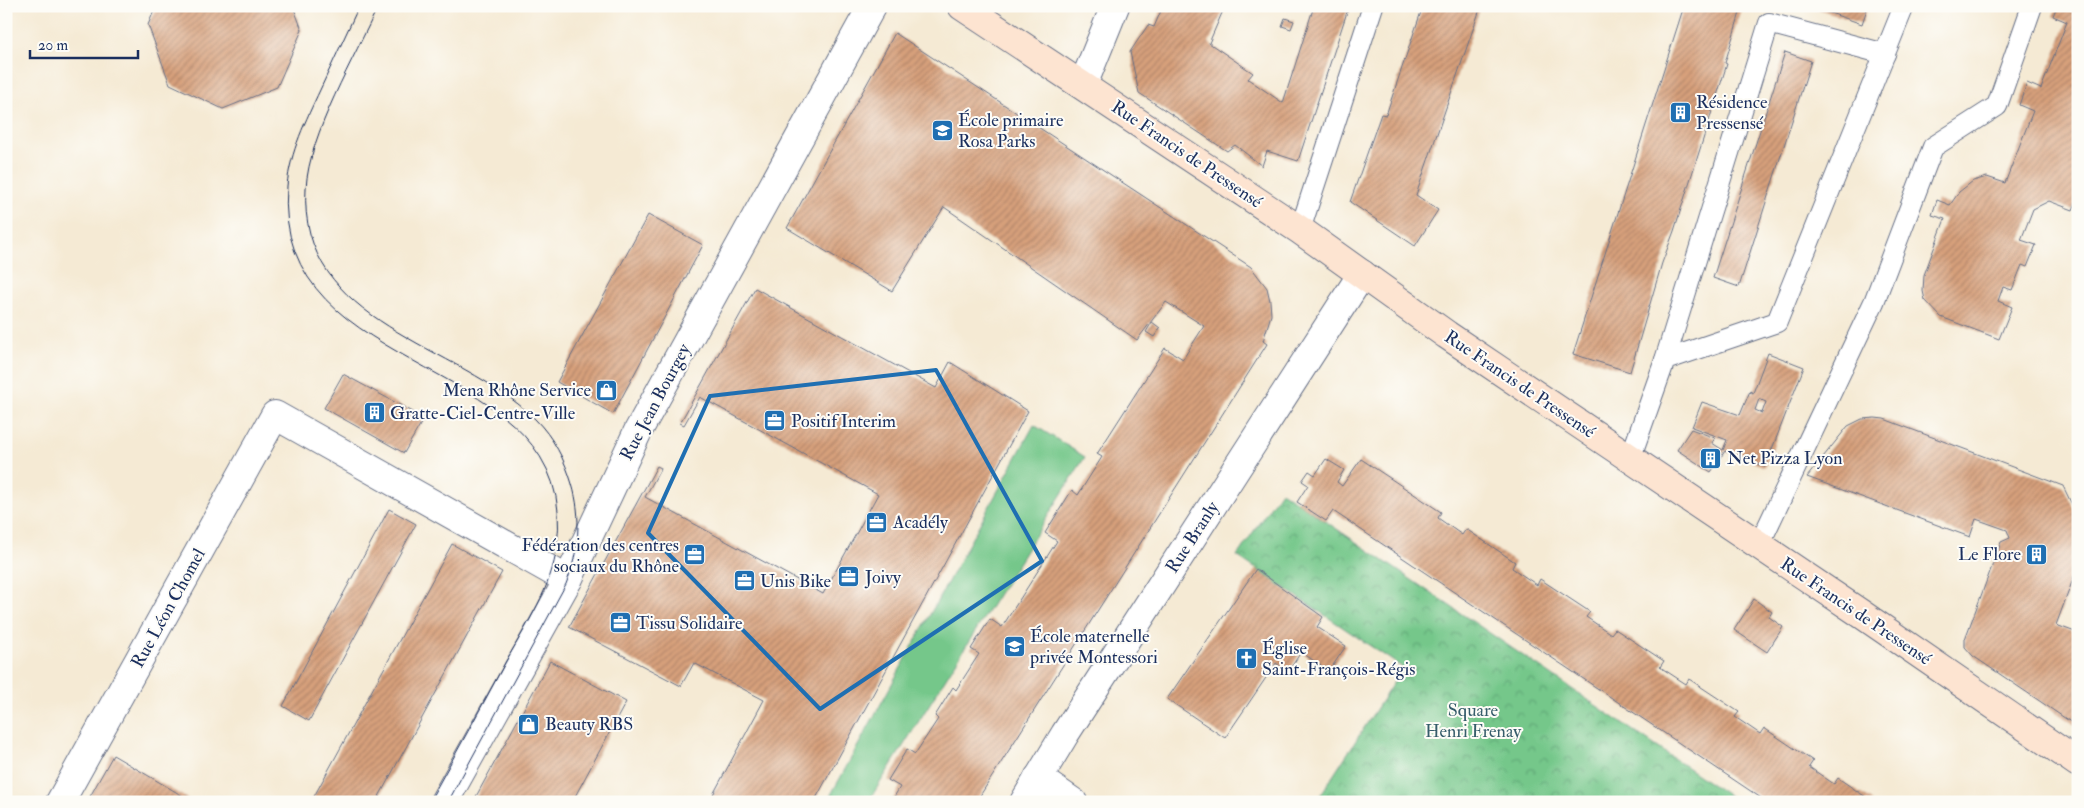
<svg xmlns="http://www.w3.org/2000/svg" width="2084" height="808" font-family="'IM FELL Double Pica',serif">
<style>
.green{fill:#74c78a;stroke:#487b74}
.park{fill:url(#park-crowns);stroke:#487b74}
.building{fill:url(#building-hatch);fill-rule:evenodd}
.lines{fill:none;stroke-linecap:round;stroke-linejoin:round}
.lane-casing{stroke:#677087;stroke-width:22}
.street-casing{stroke:#677087;stroke-width:30}
.secondary-casing{stroke:#677087;stroke-width:30}
.lane{stroke:#fff;stroke-width:20}
.street{stroke:#fff;stroke-width:28}
.secondary{stroke:#fde4d1;stroke-width:28}
.tram{stroke:#1b2f5e;stroke-width:1}
.marked{fill:none;stroke:#1f6fb2;stroke-width:4;stroke-linejoin:round}
.labels{text-anchor:middle;stroke-width:4;stroke-linejoin:round;paint-order:stroke}
.poi-label{font-size:18px;fill:#1b2f5e;stroke:#fdfcf7;text-anchor:start}
.street-label{font-size:18px;fill:#1b2f5e;stroke:#fdfcf7}
.park-label{font-size:18px;fill:#365d6b;stroke:#fdfcf7}
</style>
<defs>
<pattern id="park-crowns" width="20" height="18" patternUnits="userSpaceOnUse" patternTransform="scale(1.25)"><rect width="20" height="18" fill="#74c78a"/><path d="M2 6a3 3 0 1 1 6 0M12 15a3 3 0 1 1 6 0" fill="none" stroke="#5ea274"/></pattern>
<pattern id="building-hatch" width="6" height="6" patternUnits="userSpaceOnUse" patternTransform="scale(1.25)"><rect width="6" height="6" fill="#d7a07b"/><path d="M-1 1l2-2M0 6l6-6M5 7l2-2" fill="none" stroke="#ae8368"/></pattern>
</defs>
<rect width="100%" height="100%" fill="#fdfcf7"/>
<filter id="ink" filterUnits="userSpaceOnUse"><feTurbulence type="fractalNoise" baseFrequency=".02" numOctaves="2"/><feDisplacementMap in="SourceGraphic" scale="10" xChannelSelector="R" yChannelSelector="G"/><feConvolveMatrix kernelMatrix="1 2 1 2 8 2 1 2 1" color-interpolation-filters="sRGB"/></filter>
<filter id="wash" filterUnits="userSpaceOnUse"><feTurbulence type="fractalNoise" baseFrequency=".0096" numOctaves="4" result="noise"/><feDisplacementMap in="SourceGraphic" scale="20" xChannelSelector="R" yChannelSelector="G"/><feGaussianBlur stdDeviation="1.12" result="paint"/><feColorMatrix in="noise" values="0 0 0 0 0 0 0 0 0 0 0 0 0 0 0 0 0 1.4 0 .05"/><feComposite in="paint" operator="in"/></filter>
<g filter="url(#wash)">
<rect width="100%" height="100%" fill="#f5ead4"/>
<path class="green" d="M1034 425 1085 457 868 802H827Z"/>
<path class="park" d="M1281 491 1738 802H1316L1403 668 1237 556Z"/>
<g id="blocks">
<g class="building">
<path d="M156 6H293L302 30 277 87 223 109 170 84 148 25Z"/>
<path d="M1163 6H1225L1209 43 1253 73 1248 79 1283 103 1314 6H1349L1298 161 1267 151 1262 166 1235 145 1227 151 1139 93 1130 52 1148 25 1154 27Z"/>
<path d="M1423 6H1472L1480 9 1416 195 1438 210 1415 246 1350 202 1381 114 1386 115Z"/>
<path d="M1684 6H1742L1725 63 1727 64 1674 231 1662 263 1630 372 1573 354Z"/>
<path d="M1810 6H1868L1862 24Z"/>
<path d="M2057 6H2078V198L2073 210 2049 201 2033 209 2021 240 2036 245 2027 267 2022 265 2012 290 2003 287 1998 301 2012 307 1999 339 1941 317 1925 300 1923 291 1924 275 1945 219 1932 215 1937 200 1950 205 1959 192 1973 181 1987 177 2005 183 2033 111 2019 105 2027 83 2041 89 2067 22 2053 16Z"/>
<path d="M1285 18 1294 21 1291 29 1282 26Z"/>
<path d="M895 33 1251 267 1267 288 1270 301 1271 315 1263 341 1267 344 976 802H891L900 787 888 780 907 749 915 754 938 719 935 716 953 687 956 690 979 654 971 649 990 619 1002 627 1057 541 1045 533 1072 490 1078 495 1102 457 1097 454 1165 348 1183 359 1204 326 1166 302 1137 340 944 207 892 291 787 228Z"/>
<path d="M1785 52 1811 61 1739 287 1713 278Z"/>
<path d="M648 215 703 245 613 414 557 382Z"/>
<path d="M755 288 936 388 950 362 1028 411 814 802H709L764 700 694 663 681 686 569 627 657 466 661 468 645 497 823 594 878 494 700 397 684 425 680 423Z"/>
<path d="M1152 322 1160 328 1154 337 1146 332Z"/>
<path d="M1768 353 1804 367 1765 467 1725 451 1711 472 1677 450 1691 429 1715 438 1712 443 1723 450 1727 440 1692 427 1702 402 1740 415 1750 391 1753 393ZM1759 399 1766 402 1762 413 1755 410Z"/>
<path d="M343 374 424 418 404 453 324 408Z"/>
<path d="M1875 418 1884 419 2063 486 2078 517V566L2056 625 2078 633V727L1973 656 1965 647V639L2001 542 2010 538 2007 530 1976 519 1970 537 1807 477 1848 426 1862 419Z"/>
<path d="M1326 459 1344 470 1337 482 1342 486 1361 459 1441 512 1438 518 1462 535 1466 529 1515 562 1512 568 1537 585 1540 579 1590 612 1586 617 1611 634 1615 629 1664 661 1660 667 1686 684 1689 679 1739 712 1735 717 1760 734 1764 728 1813 761 1809 767 1834 784 1838 778 1873 802H1767L1333 511 1326 521 1297 502 1308 485 1302 481 1309 471 1315 475Z"/>
<path d="M389 509 416 524 309 721 283 706Z"/>
<path d="M452 544 502 572 376 802H311Z"/>
<path d="M1256 569 1323 617 1317 627 1346 646 1329 671 1301 652 1288 672 1276 663 1225 738 1167 699Z"/>
<path d="M1754 599 1772 612 1769 617 1783 627 1767 652 1734 630Z"/>
<path d="M550 661 626 702 572 802H473Z"/>
<path d="M113 755 193 802H87Z"/>
</g>
</g>
</g>
<g filter="url(#ink)">
<use href="#blocks" fill-opacity="0" stroke="#677087" stroke-width="1"/>
<g class="lines">
<defs>
<g id="lane">
<path d="M1300 230 1373 6"/>
<path d="M1665 360 1769 23 1885 54"/>
<path d="M1630 459 1665 360 1777 322 1904 6"/>
<path d="M1759 545 1874 302 1933 147 1997 106 2032 6"/>
</g>
<g id="street">
<path d="M1083 85 1115 6"/>
<path d="M1038 778 1073 802"/>
<path d="M60 802 275 415 568 580"/>
<path d="M444 802 568 580 638 431 872 6"/>
<path d="M1024 802 1065 734 1362 274"/>
</g>
<path id="secondary" d="M962 6 1300 230 1447 335 1860 613 2078 763"/>
</defs>
<use href="#lane" class="lane-casing"/>
<use href="#street" class="street-casing"/>
<use href="#secondary" class="secondary-casing"/>
<use href="#lane" class="lane"/>
<use href="#street" class="street"/>
<use href="#secondary" class="secondary"/>
<g class="tram">
<path d="M359 6C346 34 333 62 320 90 306 120 290 152 287 186 270 387 583 349 557 546 552 587 526 626 506 661 481 708 455 755 429 802"/>
<path d="M378 6C355 57 309 134 306 188 297 325 459 343 535 419 553 437 565 460 572 484 582 517 579 552 566 584L448 802"/>
</g>
</g>
</g>
<path class="marked" d="M936 370 1042 561 820 709 648 533 710 396Z"/>
<defs>
<symbol id="building-square" viewBox="-11 -11 22 22"><rect x="-9" y="-9" width="18" height="18" rx="4" fill="#1f6fb2" stroke="#fdfcf7"/><path d="M-4-6H4V6H1V3H-1V6H-4ZM-2.5-4.3h1.7v1.8h-1.7ZM.8-4.3h1.7v1.8H.8ZM-2.5-1h1.7V.8h-1.7ZM.8-1h1.7V.8H.8Z" fill="#fff"/></symbol>
<symbol id="school-square" viewBox="-11 -11 22 22"><rect x="-9" y="-9" width="18" height="18" rx="4" fill="#1f6fb2" stroke="#fdfcf7"/><path d="M0-5L7-2L0 1L-7-2ZM-4 1L0 2.5L4 1V4Q0 6-4 4Z" fill="#fff"/></symbol>
<symbol id="shop-square" viewBox="-11 -11 22 22"><rect x="-9" y="-9" width="18" height="18" rx="4" fill="#1f6fb2" stroke="#fdfcf7"/><path d="M-5-2.5h2.3a2.7 3.5 0 0 1 5.4 0H5L5.5 6h-11ZM-1.5-2.5h3a1.5 2.3 0 0 0-3 0Z" fill="#fff"/></symbol>
<symbol id="office-square" viewBox="-11 -11 22 22"><rect x="-9" y="-9" width="18" height="18" rx="4" fill="#1f6fb2" stroke="#fdfcf7"/><path d="M-6-3h4V-5.5h4V-3h4V5H-6ZM-1-4.5V-3h2v-1.5ZM-6 0V1H6V0Z" fill="#fff"/></symbol>
<symbol id="church-square" viewBox="-11 -11 22 22"><rect x="-9" y="-9" width="18" height="18" rx="4" fill="#1f6fb2" stroke="#fdfcf7"/><path d="M-1.2-6h2.4v3.5h3.3v2.4h-3.3V6h-2.4V-.1h-3.3v-2.4h3.3Z" fill="#fff"/></symbol>
</defs>
<g fill-rule="evenodd">
<use href="#building-square" x="1668" y="100" width="25" height="25"/>
<use href="#school-square" x="930" y="118" width="25" height="25"/>
<use href="#shop-square" x="594" y="378" width="25" height="25"/>
<use href="#building-square" x="362" y="400" width="25" height="25"/>
<use href="#office-square" x="762" y="408" width="25" height="25"/>
<use href="#building-square" x="1698" y="446" width="25" height="25"/>
<use href="#office-square" x="864" y="510" width="25" height="25"/>
<use href="#building-square" x="2024" y="542" width="25" height="25"/>
<use href="#office-square" x="682" y="542" width="25" height="25"/>
<use href="#office-square" x="836" y="564" width="25" height="25"/>
<use href="#office-square" x="732" y="568" width="25" height="25"/>
<use href="#office-square" x="608" y="610" width="25" height="25"/>
<use href="#school-square" x="1002" y="634" width="25" height="25"/>
<use href="#church-square" x="1234" y="646" width="25" height="25"/>
<use href="#shop-square" x="516" y="712" width="25" height="25"/>
</g>
<g class="labels">
<g class="poi-label">
<text x="1696" y="108">Résidence<tspan x="1696" dy="21">Pressensé</tspan></text>
<text x="958" y="126">École primaire<tspan x="958" dy="21">Rosa Parks</tspan></text>
<text x="591" y="396" text-anchor="end">Mena Rhône Service</text>
<text x="390" y="419">Gratte-Ciel-Centre-Ville</text>
<text x="791" y="427">Positif Interim</text>
<text x="1727" y="464">Net Pizza Lyon</text>
<text x="893" y="528">Acadély</text>
<text x="679" y="551" text-anchor="end">Fédération des centres<tspan x="679" dy="21">sociaux du Rhône</tspan></text>
<text x="2021" y="560" text-anchor="end">Le Flore</text>
<text x="865" y="583">Joivy</text>
<text x="760" y="587">Unis Bike</text>
<text x="636" y="629">Tissu Solidaire</text>
<text x="1030" y="642">École maternelle<tspan x="1030" dy="21">privée Montessori</tspan></text>
<text x="1262" y="654">Église<tspan x="1262" dy="21">Saint-François-Régis</tspan></text>
<text x="545" y="730">Beauty RBS</text>
</g>
<g class="street-label">
<text transform="translate(1187 154) rotate(34)" y="6">Rue Francis de Pressensé</text>
<text transform="translate(1520 384) rotate(34)" y="6">Rue Francis de Pressensé</text>
<text transform="translate(655 402) rotate(-62)" y="6">Rue Jean Bourgey</text>
<text transform="translate(1192 537) rotate(-57)" y="6">Rue Branly</text>
<text transform="translate(168 608) rotate(-61)" y="6">Rue Léon Chomel</text>
<text transform="translate(1856 611) rotate(34)" y="6">Rue Francis de Pressensé</text>
</g>
<g class="park-label">
<text x="1473" y="716">Square<tspan x="1473" dy="21">Henri Frenay</tspan></text>
</g>
</g>
<rect width="2084" height="808" fill="none" stroke="#fdfcf7" stroke-width="25"/>
<path d="M30 50v8h108v-8" fill="none" stroke="#1b2f5e" stroke-width="2.5"/>
<text x="38" y="50" font-size="15" fill="#1b2f5e" stroke="#fdfcf7" stroke-width="4" paint-order="stroke">20 m</text>
</svg>
